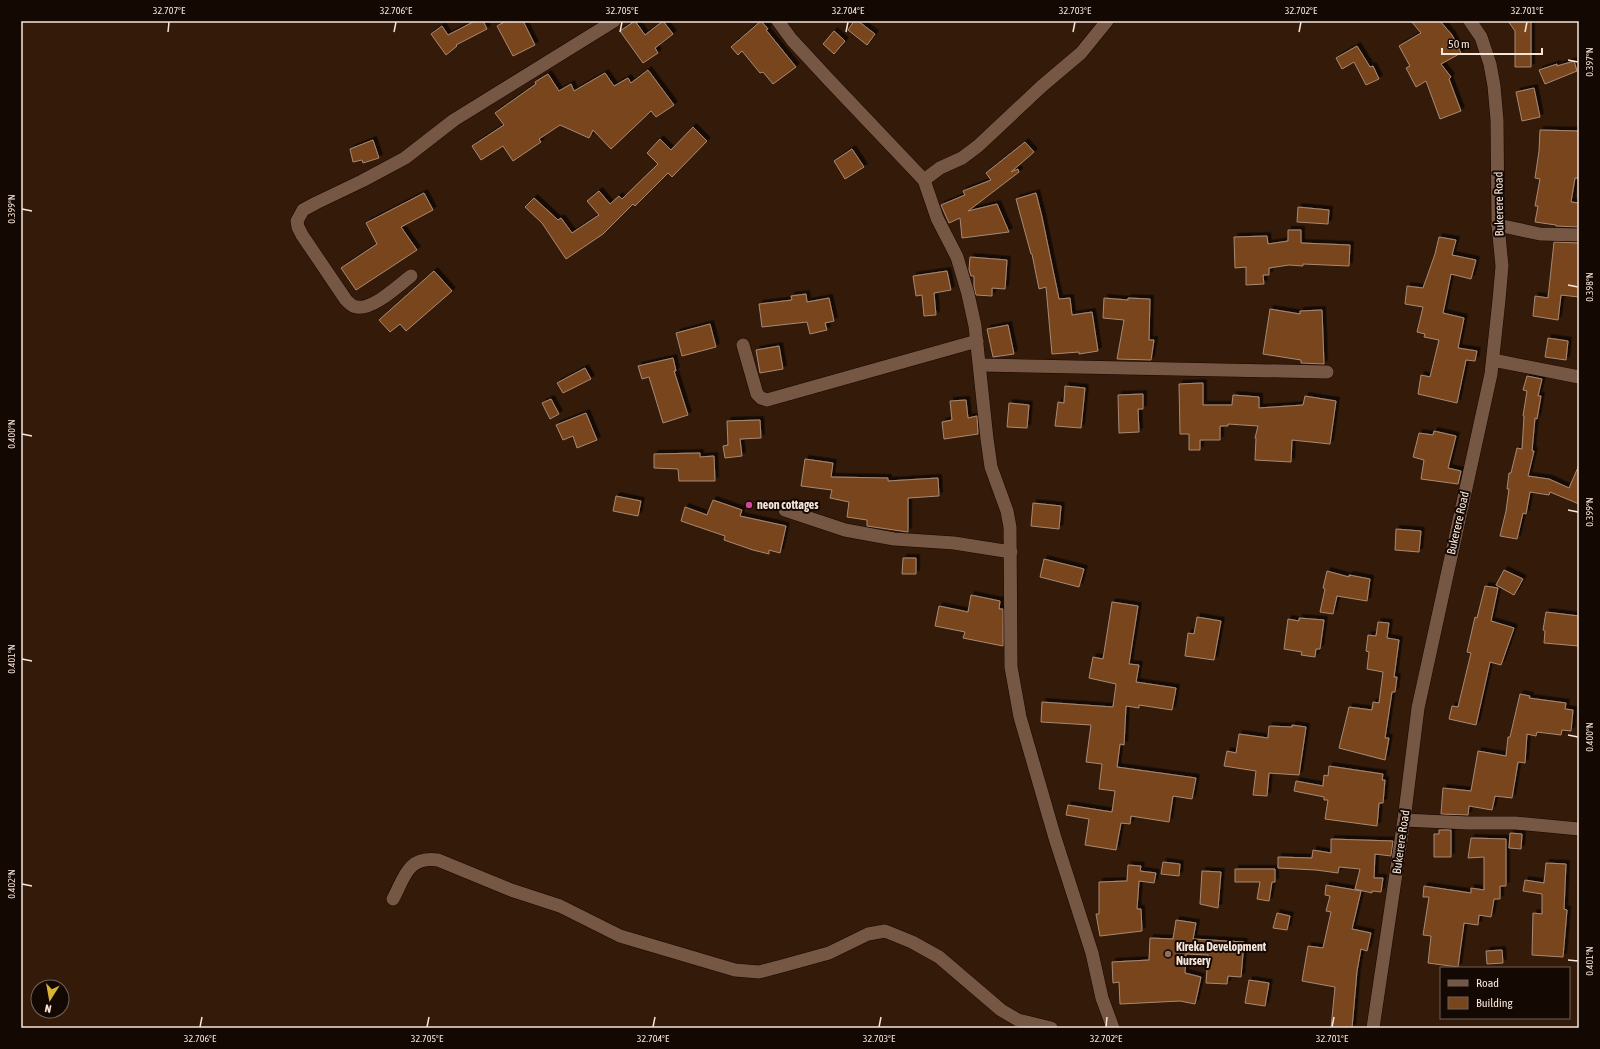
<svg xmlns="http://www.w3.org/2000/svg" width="1600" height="1049" font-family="'Asap Condensed',sans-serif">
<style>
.building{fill:#79451c;stroke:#a88974;filter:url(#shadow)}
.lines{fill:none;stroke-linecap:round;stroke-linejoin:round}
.minor-casing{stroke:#1a0400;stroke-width:14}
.minor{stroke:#755744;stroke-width:13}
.ticks{fill:none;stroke:#f7e5da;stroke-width:1.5}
.hotel-dot{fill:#d1479c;stroke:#140803;stroke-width:1.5}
.education-dot{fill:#8d6e63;stroke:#140803;stroke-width:1.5}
.labels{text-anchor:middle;stroke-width:4;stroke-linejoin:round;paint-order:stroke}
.street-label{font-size:12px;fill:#f7e5da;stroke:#140803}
.poi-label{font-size:12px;font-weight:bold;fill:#f7e5da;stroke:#140803;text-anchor:start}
.neatline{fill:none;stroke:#f7e5da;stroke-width:1.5}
.ticks-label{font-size:10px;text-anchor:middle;fill:#f7e5da}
</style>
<defs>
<filter id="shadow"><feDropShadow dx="3.5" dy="-3.5" stdDeviation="0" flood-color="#0009"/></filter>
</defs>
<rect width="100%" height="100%" fill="#341b09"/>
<g class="building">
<path d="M475 21H483L487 29 456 45 457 46 446 55 431 34 442 26 448 35Z"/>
<path d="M506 21H523L535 45 513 56 497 26Z"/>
<path d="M635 21 645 35 663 21 673 34 655 48 658 53 643 63 620 31Z"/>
<path d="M761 21 768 29 766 30 796 67 773 84 763 72 760 73 742 51 738 55 731 47Z"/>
<path d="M854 21H858L875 34 867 45 848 30Z"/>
<path d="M1411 21H1440L1452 35 1461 53 1441 64 1451 77 1449 79 1461 111 1440 119 1426 81 1416 87 1406 68 1410 66 1399 46 1421 33Z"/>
<path d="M1508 21H1531V67H1515V31Z"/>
<path d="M834 31 845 41 834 54 823 44Z"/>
<path d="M1357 46 1370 67 1373 66 1379 79 1366 85 1354 62 1342 69 1336 58Z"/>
<path d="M1574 61 1577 71 1545 84 1539 70 1557 64V66Z"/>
<path d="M648 70 674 105 656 117 651 111 611 149 593 130 589 138 560 125 539 139 541 142 513 161 503 146 481 160 472 146 504 125 495 113 536 84 535 82 548 74 559 91 571 84 574 91 605 73 614 86 628 78 631 83Z"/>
<path d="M1534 88 1540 117 1522 121 1516 92Z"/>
<path d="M693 127 707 141 672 177 668 173 635 206 633 204 603 234 566 259 542 223 525 207 534 198 558 220 561 218 572 233 599 215 587 201 599 191 610 204 619 196 622 199 658 164 647 153 660 139 671 150Z"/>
<path d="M1540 130 1579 131V178H1575L1571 202 1579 203V227L1556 226V225L1535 222 1538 206H1535L1540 179 1535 178 1539 151Z"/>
<path d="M373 140 379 158 363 163 362 160 353 162 350 149Z"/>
<path d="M1025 142 1034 152 1011 172 1018 169 1019 172 968 211 997 204 1009 232 962 238 960 218 949 223 941 205 965 195 963 191 991 180 986 173Z"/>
<path d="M852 149 864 167 845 179 834 161Z"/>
<path d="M424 193 433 210 401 227 417 250 356 290 341 268 377 244 366 223Z"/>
<path d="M1036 193 1042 217 1059 299 1070 298 1072 315 1092 312 1098 351 1079 354V352L1052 354 1046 287 1039 289 1032 254H1031L1016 199Z"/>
<path d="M1298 207 1329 210 1328 224 1297 222Z"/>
<path d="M1288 230H1301V243L1350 245 1349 266 1303 264V266L1289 265 1269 268V275H1263L1264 284 1246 285V267L1235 268 1234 237 1267 236 1268 244 1288 241Z"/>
<path d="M1439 237 1456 240 1452 255 1476 260 1471 279 1451 274 1443 313 1464 318 1458 348 1477 351 1475 361 1466 360 1457 403 1418 394 1421 375 1430 377 1439 340 1424 337 1425 334 1417 332 1423 307 1405 304 1407 286 1423 288 1435 254Z"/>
<path d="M1554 242 1579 243V297L1561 295 1558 320 1533 316 1535 296 1548 298Z"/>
<path d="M970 257 1007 260 1005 289 992 288V296L976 295 974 287V276H971L969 270Z"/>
<path d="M434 271 452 291 406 331 400 324 390 332 379 320Z"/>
<path d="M947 271 951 290 934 293 936 315 924 316 922 295 916 296 913 276Z"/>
<path d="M806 294 807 302 829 298 834 321 825 323 827 330 810 334 807 322 762 327 759 304 792 300 791 296Z"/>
<path d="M1104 298 1128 300V298L1150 299 1149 340H1154L1151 360 1117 359 1124 320 1103 318Z"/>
<path d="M1270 309 1300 314V311L1322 310 1324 364 1301 363V360L1263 354Z"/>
<path d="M710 324 716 347 682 356 676 333Z"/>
<path d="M1008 325 1014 354 993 357 987 329Z"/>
<path d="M1548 338 1568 341 1566 360 1545 357Z"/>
<path d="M779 346 783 369 760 373 756 350Z"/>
<path d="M673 358 676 371H674L688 415 663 423 649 377 642 379 638 366Z"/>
<path d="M585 368 591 379 563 393 557 383Z"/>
<path d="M1527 376 1542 379 1538 396H1541L1537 419 1535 418 1532 451H1534L1528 476 1549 479 1569 488 1579 465V504L1550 492 1549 495 1530 492 1526 514 1523 513 1517 539 1500 536 1506 511 1509 489H1507L1509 473H1511L1517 448 1522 449 1524 416H1523L1527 391 1523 390Z"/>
<path d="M1203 383V405H1232L1233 395 1259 397V408L1303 405 1305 396 1336 401 1330 444 1292 440 1291 462 1255 460 1256 438H1255L1258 426 1228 424V426H1220V440H1200V450H1189V434H1180L1179 384Z"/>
<path d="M1065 386 1085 388 1081 428 1055 426 1058 402 1064 403Z"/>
<path d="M1143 394V409H1138L1139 432 1119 433 1118 395Z"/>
<path d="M551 399 559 414 550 419 542 403Z"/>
<path d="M966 400 968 418 977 416 978 434 944 439 942 422 952 420 950 401Z"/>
<path d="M1009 403 1029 405 1027 428 1007 427Z"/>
<path d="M586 413 597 440 577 448 573 436 563 440 556 425Z"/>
<path d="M760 420 761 438 740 439 742 456 725 458 723 446 728 445 727 421Z"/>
<path d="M1434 431 1456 436 1448 468 1461 471 1458 484 1421 479 1424 460 1413 457 1419 433 1433 435Z"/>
<path d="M700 453V457L714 456 715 481H679L678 469 654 468V454Z"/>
<path d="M805 459 833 463 831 477 888 478V481L938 478 939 496 908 498V532L867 526V520L847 517 849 502 830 498 832 490 801 486Z"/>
<path d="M616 496 641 501 638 516 613 511Z"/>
<path d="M713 500 742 510 740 516 786 526 780 553 769 550V554L753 550 724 540 725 536 681 521 685 507 707 515Z"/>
<path d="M1033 503 1061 506 1059 529 1031 526Z"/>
<path d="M1396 529 1421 531 1419 552 1395 550Z"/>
<path d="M903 558H916V574H902Z"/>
<path d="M1044 559 1084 569 1079 587 1040 577Z"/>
<path d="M1504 570 1523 579 1514 595 1496 585Z"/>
<path d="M1327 571 1349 577V575L1370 579 1367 601 1337 596 1333 614 1320 612 1325 589 1323 588Z"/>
<path d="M1485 586 1498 588 1491 621 1514 628 1501 665 1490 662 1476 725 1449 719 1452 706 1458 707 1471 653 1467 652 1475 617 1477 618Z"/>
<path d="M971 595 1000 601 999 609H1003V646L963 638 965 632 935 626 939 606 968 612Z"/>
<path d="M1112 602 1138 606 1129 664 1139 665 1136 682 1176 688 1172 710 1139 705V708L1126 706 1124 745 1120 744 1117 767 1196 778 1192 799 1173 796 1169 822 1131 816 1130 824 1121 823 1116 850 1085 845 1089 819 1066 815 1068 805 1112 812 1115 791 1099 789 1102 764 1086 762 1091 725 1041 722 1042 702 1113 707 1116 684 1089 678 1093 657 1103 659Z"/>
<path d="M1546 612 1579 616V646L1544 643 1545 631 1543 630Z"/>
<path d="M1197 617 1221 621 1214 660 1185 656 1188 633 1194 634Z"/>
<path d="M1299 618 1324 620 1320 649H1316L1315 657 1301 655 1302 652 1284 649 1288 619 1299 621Z"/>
<path d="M1378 622 1389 623 1387 638 1399 640 1394 677H1397L1395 692H1392L1385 738H1389L1385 760 1339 748 1349 707 1372 710 1373 702 1379 703 1383 672 1367 669 1369 652 1366 651 1368 635 1376 636Z"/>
<path d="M1520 694 1530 696 1529 698 1566 703 1565 709 1573 710 1571 731 1562 730 1561 735 1537 732 1536 736 1527 734 1525 763 1518 762 1512 798 1495 796 1492 810 1469 806 1468 815 1441 814 1443 788 1471 791 1478 751 1506 756 1508 737H1510Z"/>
<path d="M1292 725 1306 727 1299 775 1269 773 1267 796 1253 795 1256 771 1224 766 1227 751 1236 753 1239 734 1268 738 1269 726 1292 727Z"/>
<path d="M1329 766 1383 774 1382 780H1385L1383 803H1379L1377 826 1325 819 1328 800H1324V797L1294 791 1296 781 1323 786 1324 775 1328 776Z"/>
<path d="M1439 830H1451V857H1434V834H1439Z"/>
<path d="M1510 833 1522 834 1521 849 1509 848Z"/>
<path d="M1471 838 1506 839V886H1500V899H1494L1491 917 1479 915 1478 925 1464 923 1458 967 1428 963 1431 936 1423 935 1429 897H1423L1424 886 1471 893V888L1484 890V857L1468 858Z"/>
<path d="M1331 839 1393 841 1391 856 1375 854 1374 878H1383L1381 892 1372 891V893L1355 889 1360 869 1339 867 1338 873 1316 870 1278 868V857L1312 858 1313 850 1331 853Z"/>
<path d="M1163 862 1180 864 1179 876 1161 874Z"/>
<path d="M1546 863 1566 864 1564 909 1567 910 1563 957 1532 955 1533 913 1542 914V894L1523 891 1525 880 1544 883Z"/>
<path d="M1128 865 1141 866 1140 871 1156 873 1154 883 1139 881 1137 909H1141L1142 931 1100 936 1096 914H1099V882L1127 881Z"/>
<path d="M1235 869H1275V882H1272L1269 901 1257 899 1260 882H1235Z"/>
<path d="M1202 871 1221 872 1218 908 1200 904Z"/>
<path d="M1326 885 1361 891 1352 929 1371 933 1367 951 1361 949 1357 971 1352 1028H1331L1335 987 1302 981 1308 946 1323 948 1331 912 1326 911 1330 896 1325 895Z"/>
<path d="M1277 913 1290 916 1287 930 1273 928Z"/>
<path d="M1176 920 1196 923 1193 939 1244 942 1241 977 1228 976 1227 984 1206 983 1208 955 1186 954 1185 973 1201 977 1195 1004 1180 1001 1120 1004 1119 982 1113 983 1112 962 1149 960 1150 938 1173 939Z"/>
<path d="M1502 950 1503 963 1487 964 1486 951Z"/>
<path d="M1249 980 1269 983 1265 1006 1245 1003Z"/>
</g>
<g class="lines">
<defs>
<g id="minor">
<path d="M778 21 792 40 829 80 924 180 937 218 957 257 968 294 975 326 987 439 991 467 1007 511 1010 527 1011 667 1020 717 1055 838 1092 953 1102 998 1113 1028"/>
<path d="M924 180 940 168 962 158 978 146 1042 86 1081 53 1107 21"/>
<path d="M1498 225 1540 234 1579 235"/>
<path d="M411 276C399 285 373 310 357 307 352 307 349 303 346 300L302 235 298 227 297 221 303 210 316 203 362 181 405 158 454 120 614 21"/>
<path d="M743 345 757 394 761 398 767 400 977 341"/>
<path d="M1493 360 1579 377"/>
<path d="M980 365 1327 372"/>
<path d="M785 510 845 530 894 539 954 543 1011 552"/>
<path d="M1404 820 1468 823H1515L1579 829"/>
<path d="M393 899C405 876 408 856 438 860L511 890 560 906 620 936 735 970 759 972 782 966 829 953 868 934 885 931 912 942 939 957 1001 1010 1018 1020 1051 1028"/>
<path d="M1373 1028 1404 820 1418 708 1491 374 1499 300 1502 266 1498 225 1497 120 1494 86 1490 64 1481 37 1470 21"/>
</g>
</defs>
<use href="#minor" class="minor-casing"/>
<use href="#minor" class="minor"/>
</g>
<path class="ticks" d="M168 32 169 22M394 32 396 22M620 32 622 22M846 32 848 22M1073 32 1075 22M1299 32 1301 22M1525 32 1527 22M1568 60 1578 62M22 209 32 211M1568 285 1578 287M22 434 32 436M1568 510 1578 512M22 659 32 661M1568 735 1578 737M22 884 32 886M1568 960 1578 961M200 1027 202 1017M427 1027 429 1017M653 1027 655 1017M879 1027 881 1017M1106 1027 1107 1017M1332 1027 1334 1017"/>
<circle class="hotel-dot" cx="749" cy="505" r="4"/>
<circle class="education-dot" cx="1168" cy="954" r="4"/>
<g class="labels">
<g class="street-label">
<text transform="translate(1499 204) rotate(-91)" y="4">Bukerere Road</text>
<text transform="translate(1458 523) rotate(-77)" y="4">Bukerere Road</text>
<text transform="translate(1401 842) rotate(-82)" y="4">Bukerere Road</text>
</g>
<g class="poi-label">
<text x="757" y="509">neon cottages</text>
<text x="1176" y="951">Kireka Development<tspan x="1176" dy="14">Nursery</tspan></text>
</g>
</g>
<rect width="1600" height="1049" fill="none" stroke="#140803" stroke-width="44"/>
<rect x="1440" y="967" width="130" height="52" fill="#140803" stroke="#6f6059"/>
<rect x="1448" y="980" width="20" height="6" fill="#755744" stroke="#6f6059"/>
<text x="1476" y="987" font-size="12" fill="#f7e5da">Road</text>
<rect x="1448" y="997" width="20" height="12" fill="#79451c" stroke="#6f6059"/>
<text x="1476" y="1007" font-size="12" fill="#f7e5da">Building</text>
<g transform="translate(50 999) rotate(191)"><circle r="19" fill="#140803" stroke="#6f6059"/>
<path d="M0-3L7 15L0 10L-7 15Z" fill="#d8b434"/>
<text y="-6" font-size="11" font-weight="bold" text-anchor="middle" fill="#f7e5da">N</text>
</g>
<path d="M1442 48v6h100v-6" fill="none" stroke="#f7e5da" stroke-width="2"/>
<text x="1448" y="48" font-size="12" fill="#f7e5da" stroke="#140803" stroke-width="3" paint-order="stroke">50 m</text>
<rect x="22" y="22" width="1556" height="1005" class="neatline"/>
<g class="ticks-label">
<text x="169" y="14">32.707°E</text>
<text x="396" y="14">32.706°E</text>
<text x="622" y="14">32.705°E</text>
<text x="848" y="14">32.704°E</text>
<text x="1075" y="14">32.703°E</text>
<text x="1301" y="14">32.702°E</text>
<text x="1527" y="14">32.701°E</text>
<text transform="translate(1589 62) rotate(-90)" y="4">0.397°N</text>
<text transform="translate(11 209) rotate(-90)" y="4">0.399°N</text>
<text transform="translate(1589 287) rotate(-90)" y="4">0.398°N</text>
<text transform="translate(11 434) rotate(-90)" y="4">0.400°N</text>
<text transform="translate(1589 512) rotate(-90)" y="4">0.399°N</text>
<text transform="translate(11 659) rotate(-90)" y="4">0.401°N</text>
<text transform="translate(1589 737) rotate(-90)" y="4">0.400°N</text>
<text transform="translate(11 884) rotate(-90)" y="4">0.402°N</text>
<text transform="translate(1589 961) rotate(-90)" y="4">0.401°N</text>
<text x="200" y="1042">32.706°E</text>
<text x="427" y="1042">32.705°E</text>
<text x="653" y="1042">32.704°E</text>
<text x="879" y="1042">32.703°E</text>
<text x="1106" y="1042">32.702°E</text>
<text x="1332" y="1042">32.701°E</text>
</g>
</svg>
